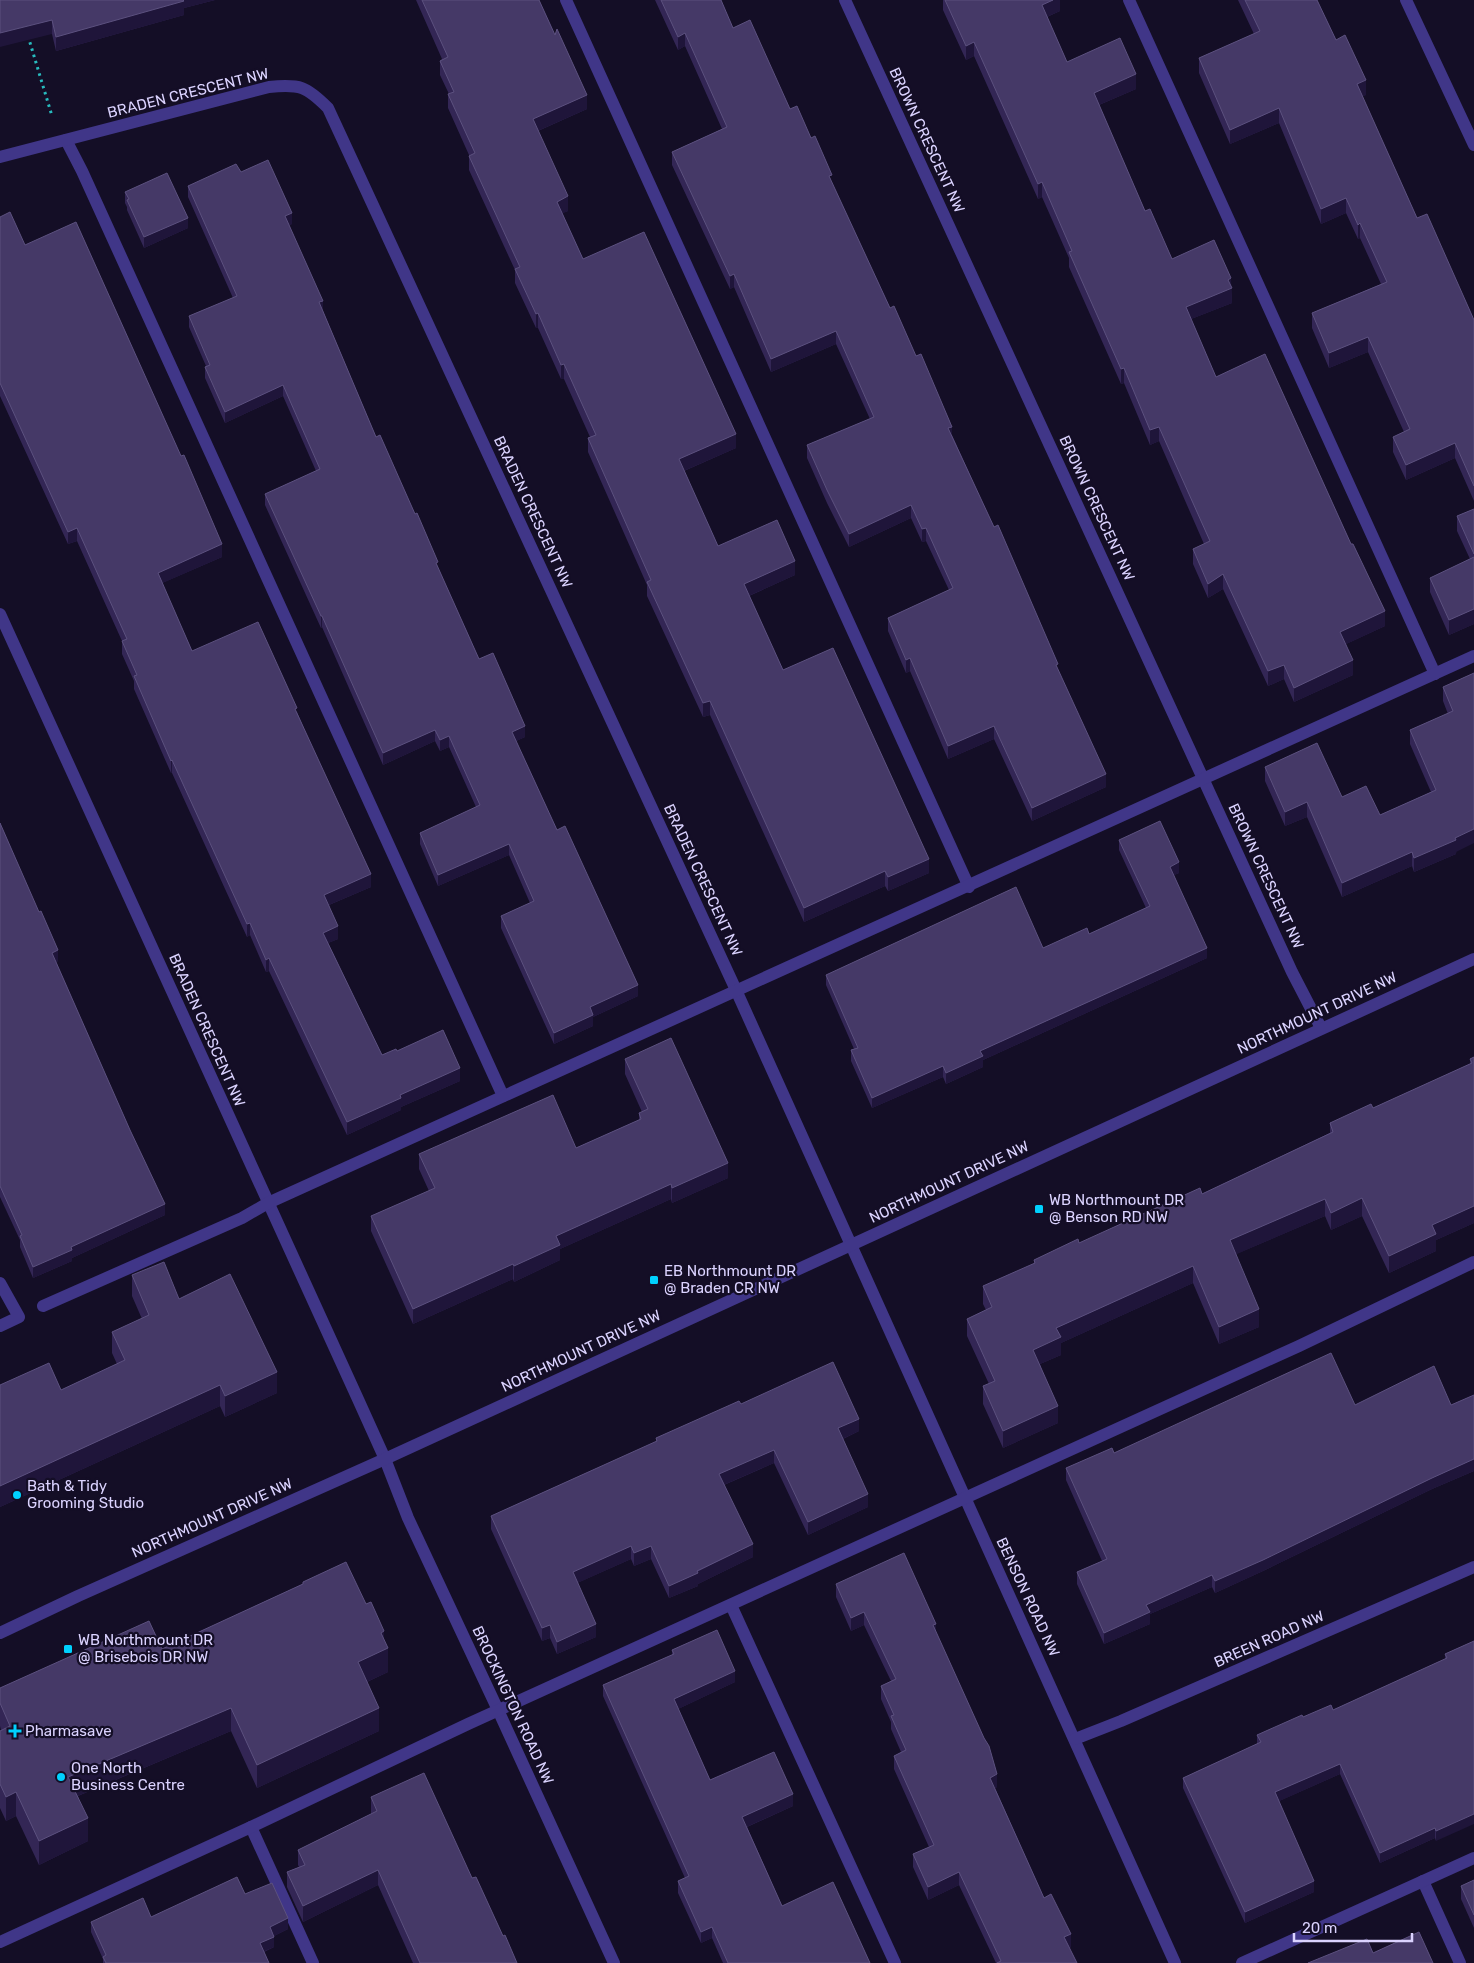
<svg xmlns="http://www.w3.org/2000/svg" width="1474" height="1963" font-family="Rubik,sans-serif">
<style>
.lines{fill:none;stroke-linecap:round;stroke-linejoin:round}
.path{stroke:#28bbbe;stroke-width:3;stroke-dasharray:2.5 4;stroke-linecap:butt}
.minor{stroke:#403688;stroke-width:12}
.wall{fill:#332655}
.shaded-wall{fill:#1f153a}
.building{fill:#453967;stroke:#5c517f}
.poi-dot{fill:#00d1fe;stroke:#140e26;stroke-width:2}
.labels{text-anchor:middle;stroke-width:4.5;stroke-linejoin:round;paint-order:stroke}
.street-label{font-size:15px;fill:#dbd3ff;stroke:#140e26}
.poi-label{font-size:15px;fill:#dbd3ff;stroke:#140e26;text-anchor:start}
</style>
<rect width="100%" height="100%" fill="#140e26"/>
<g class="lines">
<path class="path" d="M28 36 52 116"/>
<g class="minor">
<path d="M566 0 969 887"/>
<path d="M845 0 1292 972 1321 1028"/>
<path d="M1129 0 1435 674"/>
<path d="M1406 0 1474 145"/>
<path d="M66 140 82 171 503 1096"/>
<path d="M0 157 269 87C300 84 306 86 328 108L736 990 1175 1963"/>
<path d="M0 614 357 1397 385 1459 408 1518 498 1710 614 1963"/>
<path d="M0 1283 19 1317 0 1326"/>
<path d="M43 1306 242 1218 268 1203 1474 656"/>
<path d="M731 1605 895 1963"/>
<path d="M0 1633 78 1596 385 1459 1474 959"/>
<path d="M1075 1739 1121 1721 1474 1567"/>
<path d="M251 1827 313 1963"/>
<path d="M1423 1881 1460 1963"/>
<path d="M0 1942 251 1827 468 1724 1299 1346 1474 1262"/>
<path d="M1242 1963 1474 1858"/>
</g>
</g>
<g class="wall">
<path d="M0 0H215L184 8V15L56 51 52 34Z"/>
<path d="M416 0H539L587 109 538 131 568 211 562 213 583 259 736 448 684 471 718 546 795 575 749 596 783 670 929 873 888 891 885 886 804 922 710 715 703 717 647 596V585L588 452V438L590 437 564 379H561L538 328H536L515 283V270L469 170V155L448 108V94H449L440 75V61L442 59Z"/>
<path d="M655 0H721L733 28 811 138 890 308 952 435 1058 670 1106 787 1032 821 994 739 948 759 910 671 906 673 888 631V618L949 590 926 541 922 542 911 518 849 547 827 503 807 458V445L870 419 836 344 771 372 734 287 730 289 672 165V152L722 129 685 46 678 50Z"/>
<path d="M943 0H1060V11L1047 17 1067 62 1136 89 1099 105 1145 211 1172 259 1231 286 1232 303 1191 319 1216 377 1385 626 1346 644 1353 675 1294 702 1284 679 1268 686 1223 589 1208 598 1193 564V549L1204 544 1159 441 1150 445 1124 383 1121 384 1069 267V258L1042 197 1038 199 974 56 966 60 943 10Z"/>
<path d="M1238 0H1317L1336 40 1366 95 1362 96 1417 218 1474 320V501L1455 458 1406 480 1393 452V437L1404 432 1368 352 1329 368 1312 328V313L1381 284 1360 238 1358 239 1346 213 1321 224 1279 123 1230 144 1199 73V58L1254 34Z"/>
<path d="M241 172 292 224 289 225 323 311 376 437 438 568 479 659 525 737 516 741 557 830 638 996 593 1017V1026L554 1044 501 928V916L530 903 509 855 438 886 420 844V833L476 807 449 747 440 751 435 741 383 765 322 627 321 628 265 505V494L316 471 283 396 225 423 205 378V367L206 366 189 327V316L233 298 188 197V186Z"/>
<path d="M125 192 188 228 144 248 127 210V207L125 203Z"/>
<path d="M0 217 25 245 222 557 162 583 192 651 297 712 371 887 329 905 338 939 328 943 382 1055 397 1051 460 1081 401 1107V1110L347 1135 269 971 266 972 250 935 247 937 172 773H171L134 689V681L122 654V641L77 541 68 544 0 396Z"/>
<path d="M1474 509V624L1449 635 1430 592V578L1470 559 1457 531V516Z"/>
<path d="M1474 673 1456 854 1414 872 1412 866 1342 897 1307 817 1285 826 1265 781V767L1342 797 1380 815 1431 792 1410 744V730L1448 714 1443 701V687Z"/>
<path d="M0 823 58 961 56 962 165 1215 72 1258V1261L33 1278 20 1247V1240L0 1197Z"/>
<path d="M1119 840 1179 873 1174 875 1207 958 983 1060V1067L946 1084 943 1077 872 1108 851 1061V1050L854 1049 826 985V975L1043 948 1089 934 1146 908 1119 850Z"/>
<path d="M1474 1057V1223L1436 1240V1251L1389 1273 1362 1216 1331 1230 1325 1216 1236 1254 1259 1327 1219 1344 1193 1283 1061 1343V1355L1040 1364 1058 1423 1003 1448 983 1404V1386L989 1384 967 1336V1319L986 1310 983 1304V1286L1034 1264V1260L1079 1243 1202 1194 1330 1133V1123L1373 1108 1470 1064V1059Z"/>
<path d="M625 1059 728 1178 672 1203 671 1199 560 1249V1260L514 1282 513 1279 413 1324 371 1231V1216L429 1191 419 1169V1154L576 1148 639 1120V1113L642 1112 625 1074Z"/>
<path d="M132 1275 179 1299 277 1393 225 1417 220 1406 0 1507V1385L61 1390 117 1364 112 1353V1332L142 1319 132 1296Z"/>
<path d="M1474 1395V1471L1432 1489 1263 1571 1215 1593 1212 1587 1150 1614V1624L1104 1644 1077 1584V1572L1102 1561 1066 1480V1468L1114 1453 1355 1405H1451Z"/>
<path d="M741 1404 859 1431 843 1439 868 1507 808 1535 774 1463 724 1485 753 1557 698 1584V1586L669 1598 651 1559 634 1566 631 1559 577 1583 596 1637 557 1654 550 1638 542 1641 491 1529V1516L656 1442V1438Z"/>
<path d="M303 1582 366 1604 384 1640 388 1672 367 1682 379 1731 257 1788 231 1731 78 1796 88 1841 39 1865 16 1816 6 1821 0 1808V1731L1 1730 0 1726V1688L162 1649 303 1584Z"/>
<path d="M836 1584 936 1633 997 1787 995 1788 1044 1898 1071 1947 1069 1948 1077 1963H996L959 1885 928 1900 913 1867V1854L929 1847 894 1769V1756L901 1752 891 1729V1722L881 1699V1686L891 1681 864 1625 851 1631 836 1597Z"/>
<path d="M1474 1641 1436 1841 1435 1838 1380 1863 1340 1774 1279 1801 1314 1892 1245 1923 1183 1788V1778L1257 1744V1735L1303 1717 1333 1710 1445 1659V1654Z"/>
<path d="M672 1650 735 1682 678 1709 710 1780 793 1806 747 1827 782 1906 870 1963H723L712 1938 701 1943 678 1893V1881L685 1878 603 1696V1685L672 1655Z"/>
<path d="M371 1797 472 1878 517 1963H413L378 1885 303 1922 287 1887V1872L299 1867 298 1865V1850L371 1814Z"/>
<path d="M1474 1880V1928L1461 1899V1886Z"/>
<path d="M245 1894 288 1929 274 1936V1947L264 1952 269 1963H103V1959L91 1932V1922L151 1917Z"/>
</g>
<g class="shaded-wall">
<path d="M182 0H215L184 8V15L56 51V37Z"/>
<path d="M1053 0H1060V11L1042 19V5Z"/>
<path d="M52 20V34L0 47V33Z"/>
<path d="M685 33V46L678 50V37Z"/>
<path d="M974 42V56L966 60V46Z"/>
<path d="M1136 74V89L1094 107V93Z"/>
<path d="M1366 80V95L1357 99V84Z"/>
<path d="M587 95V109L533 133V119Z"/>
<path d="M1279 108V123L1230 144V130Z"/>
<path d="M1042 182V197L1038 199V184Z"/>
<path d="M568 196V211L557 216V202Z"/>
<path d="M1346 198V213L1321 224V209Z"/>
<path d="M292 213V224L285 227V216Z"/>
<path d="M188 218V228L144 248V237Z"/>
<path d="M1360 223V238L1358 239V225Z"/>
<path d="M734 274V287L730 289V276Z"/>
<path d="M1231 278 1232 303 1186 321V307Z"/>
<path d="M323 301V312L319 302Z"/>
<path d="M538 313V328H536V314Z"/>
<path d="M836 331V344L771 372V359Z"/>
<path d="M1368 337V352L1329 368V353Z"/>
<path d="M564 364V379H561V365Z"/>
<path d="M1124 368V383L1121 384V369Z"/>
<path d="M283 385V396L225 423V412Z"/>
<path d="M952 427V440L948 428Z"/>
<path d="M1159 427V441L1150 445V430Z"/>
<path d="M736 434V448L679 473V459Z"/>
<path d="M1455 443V458L1406 480V465Z"/>
<path d="M911 505V518L849 547V534Z"/>
<path d="M77 528V541L68 544V532Z"/>
<path d="M926 528V541L922 542V529Z"/>
<path d="M222 544V557L158 585V573Z"/>
<path d="M795 561V575L744 598V584Z"/>
<path d="M1223 574V589L1208 598V584Z"/>
<path d="M1474 609V624L1449 635V620Z"/>
<path d="M1385 611V626L1340 647V632Z"/>
<path d="M321 616H322V627L321 628Z"/>
<path d="M910 658V671L906 673V660Z"/>
<path d="M1353 660V675L1294 702V688Z"/>
<path d="M1284 665V679L1268 686V671Z"/>
<path d="M710 701V715L703 717V703Z"/>
<path d="M525 726V737L512 743V732Z"/>
<path d="M994 726V739L948 759V746Z"/>
<path d="M435 730V741L383 765V753Z"/>
<path d="M449 736V747L440 751V740Z"/>
<path d="M172 760V773H171V761Z"/>
<path d="M1106 774V787L1032 821V808Z"/>
<path d="M1307 802V817L1285 826V812Z"/>
<path d="M1474 829V843L1456 852V854L1414 872V858Z"/>
<path d="M509 844V855L438 886V875Z"/>
<path d="M1412 852V866L1342 897V883Z"/>
<path d="M929 859V873L888 891V877Z"/>
<path d="M1179 862V873L1170 877V867Z"/>
<path d="M885 871V886L804 922V908Z"/>
<path d="M371 874V887L324 907V895Z"/>
<path d="M250 923V935L247 937V924Z"/>
<path d="M338 926V939L323 945V933Z"/>
<path d="M1207 948V958L983 1060V1067L946 1084V1073L980 1051Z"/>
<path d="M58 950V961L52 964V953Z"/>
<path d="M269 958V971L266 972V960Z"/>
<path d="M638 985V996L593 1017V1026L554 1044V1033L590 1007Z"/>
<path d="M943 1066V1077L872 1108V1098Z"/>
<path d="M460 1068V1081L401 1107V1110L347 1135V1122L400 1095Z"/>
<path d="M728 1163V1178L672 1203V1188Z"/>
<path d="M671 1184V1199L560 1249V1260L514 1282V1266L556 1236Z"/>
<path d="M1362 1198V1216L1331 1230V1213Z"/>
<path d="M1325 1199V1216L1230 1257V1240Z"/>
<path d="M165 1204V1215L72 1258V1261L33 1278V1267L71 1247Z"/>
<path d="M1474 1206V1223L1436 1240V1251L1389 1273V1256L1432 1225Z"/>
<path d="M513 1264V1279L413 1324V1309Z"/>
<path d="M1193 1266V1283L1061 1343V1355L1033 1367V1350L1056 1328Z"/>
<path d="M1259 1309V1327L1219 1344V1327Z"/>
<path d="M277 1372V1393L225 1417V1396Z"/>
<path d="M220 1385V1406L0 1507V1486Z"/>
<path d="M1058 1406V1423L1003 1448V1431Z"/>
<path d="M859 1419V1431L838 1441V1428Z"/>
<path d="M774 1450V1463L719 1487V1474Z"/>
<path d="M1474 1459V1471L1432 1489 1263 1571 1215 1593V1581L1432 1478Z"/>
<path d="M868 1494V1507L808 1535V1522Z"/>
<path d="M753 1544V1557L698 1584V1586L669 1598V1586Z"/>
<path d="M631 1546V1559L573 1585V1572Z"/>
<path d="M651 1546V1559L634 1566V1553Z"/>
<path d="M1212 1575V1587L1150 1614V1624L1104 1644V1633L1146 1605Z"/>
<path d="M864 1612V1625L851 1631V1618Z"/>
<path d="M596 1624V1637L557 1654V1642Z"/>
<path d="M936 1624V1636L933 1625Z"/>
<path d="M550 1625V1638L542 1641V1628Z"/>
<path d="M384 1631V1650L388 1648V1672L358 1686V1662L381 1633Z"/>
<path d="M735 1671V1682L674 1711V1699Z"/>
<path d="M231 1708V1731L68 1800V1777Z"/>
<path d="M379 1708V1731L257 1788V1765Z"/>
<path d="M1340 1764V1774L1275 1803V1792Z"/>
<path d="M997 1774V1787L990 1790V1778Z"/>
<path d="M16 1792V1816L6 1821V1797Z"/>
<path d="M793 1794V1806L742 1829V1817Z"/>
<path d="M1474 1814V1824L1436 1841V1831Z"/>
<path d="M88 1818V1841L39 1865V1841Z"/>
<path d="M1435 1828V1838L1380 1863V1853Z"/>
<path d="M378 1870V1885L303 1922V1906Z"/>
<path d="M959 1872V1885L928 1900V1887Z"/>
<path d="M1314 1881V1892L1245 1923V1912Z"/>
<path d="M288 1918V1929L270 1938V1927Z"/>
<path d="M712 1927V1938L701 1943V1932Z"/>
<path d="M1071 1934V1947L1064 1950V1937Z"/>
<path d="M274 1937V1947L260 1953V1943Z"/>
</g>
<g class="building">
<path d="M0 0H183L184 1 56 37 52 20 0 33Z"/>
<path d="M422 0H539L555 35 557 29 587 95 533 119 568 196 557 202 583 259 644 232 736 434 679 459 718 546 777 520 795 561 744 584 783 670 833 648 929 859 888 877 885 871 804 908 710 701 703 703 647 582 651 580 588 438 596 435 564 364 561 365 538 313 536 314 515 269 520 267 469 156 475 153 448 94 454 92 440 61 448 57Z"/>
<path d="M661 0H721L733 28 750 20 790 109 797 106 811 138 815 136 832 175 829 176 890 308 894 306 916 356 921 354 952 427 948 428 994 527 998 525 1058 664 1056 665 1106 774 1032 808 994 726 948 746 910 658 906 660 888 618 953 588 926 528 922 529 911 505 849 534 827 490 807 445 874 417 836 331 771 359 734 274 730 276 672 152 727 127 685 33 678 37Z"/>
<path d="M945 0H1053L1042 5 1067 62 1120 38 1136 74 1094 93 1145 211 1150 209 1172 259 1214 240 1231 278 1228 280 1232 288 1186 307 1216 377 1265 354 1351 544H1353L1385 611 1340 632 1353 660 1294 688 1284 665 1268 671 1223 574 1208 584 1193 549 1210 541 1159 427 1150 430 1124 368 1121 369 1069 252 1072 251 1042 182 1038 184 974 42 966 46Z"/>
<path d="M1245 0H1317L1336 40 1345 35 1366 80 1357 84 1417 218 1427 214 1474 320V486L1455 443 1406 465 1393 437 1410 429 1368 337 1329 353 1312 313 1387 282 1360 223 1358 225 1346 198 1321 209 1279 108 1230 130 1199 58 1260 31Z"/>
<path d="M268 160 292 213 285 216 323 301 319 302 376 437 380 435 415 514 417 513 438 562 436 563 479 659 493 653 525 726 512 732 557 830 565 826 638 985 590 1007 593 1015 554 1033 501 916 534 901 509 844 438 875 420 833 480 805 449 736 440 740 435 730 383 753 322 616H321L265 494 320 469 283 385 225 412 205 367 210 365 189 316 237 296 188 186 236 164 241 172Z"/>
<path d="M167 173 188 218 144 237 127 200 129 199 125 192Z"/>
<path d="M10 212 25 245 76 222 181 456 184 455 222 544 158 573 192 651 258 622 297 708 295 709 371 874 324 895 338 926 323 933 382 1055 396 1049 397 1051 443 1030 460 1068 400 1095 401 1098 347 1122 269 958 266 960 250 923 247 924 172 760 171 761 134 676 137 675 122 641 127 639 77 528 68 532 0 383V217Z"/>
<path d="M1474 509V554L1457 516Z"/>
<path d="M1474 557V609L1449 620 1430 578Z"/>
<path d="M1474 673V829L1455 838 1456 840 1414 858 1412 852 1342 883 1307 802 1285 812 1265 767 1317 743 1342 797 1366 786 1380 815 1436 790 1410 730 1453 711 1443 687Z"/>
<path d="M1160 821 1179 862 1170 867 1207 948 980 1051 983 1056 946 1073 943 1066 872 1098 851 1050 858 1048 826 975 1016 887 1043 948 1087 928 1089 934 1150 906 1119 840Z"/>
<path d="M0 823 39 912 41 911 58 950 52 953 130 1130 165 1204 71 1247 72 1250 33 1267 20 1236 22 1235 0 1186Z"/>
<path d="M671 1038 728 1163 672 1188 671 1184 556 1236 560 1245 514 1266 513 1264 413 1309 371 1216 435 1188 419 1154 553 1095 576 1148 641 1119 639 1113 648 1109 625 1059Z"/>
<path d="M1474 1057V1206L1432 1225 1436 1234 1389 1256 1362 1198 1331 1213 1325 1199 1230 1240 1259 1309 1219 1327 1193 1266 1056 1328 1061 1337 1033 1350 1058 1406 1003 1431 983 1386 995 1381 967 1319 992 1307 983 1286 1035 1263 1034 1260 1078 1239 1079 1243 1200 1188 1202 1194 1333 1132 1330 1123 1371 1104 1373 1108 1472 1063 1470 1059Z"/>
<path d="M164 1262 179 1299 230 1274 277 1372 225 1396 220 1385 0 1486V1385L49 1363 61 1390 125 1360 112 1332 149 1315 132 1275Z"/>
<path d="M1331 1353 1355 1405 1434 1366 1451 1405 1474 1395V1459L1432 1478 1263 1560 1215 1581 1212 1575 1146 1605 1150 1612 1104 1633 1077 1572 1107 1559 1066 1468 1112 1448 1114 1453Z"/>
<path d="M833 1362 859 1419 838 1428 868 1494 808 1522 774 1450 719 1474 753 1544 697 1571 698 1573 669 1586 651 1546 634 1553 631 1546 573 1572 596 1624 557 1642 550 1625 542 1628 491 1516 657 1441 656 1438 739 1401 741 1404Z"/>
<path d="M904 1553 936 1624 933 1625 984 1738 989 1746 997 1774 990 1778 1044 1898 1051 1894 1071 1934 1064 1937 1077 1963H997L1001 1961 959 1872 928 1887 913 1854 934 1845 894 1756 906 1750 891 1716 894 1715 881 1686 896 1679 864 1612 851 1618 836 1584Z"/>
<path d="M346 1562 366 1604 371 1602 384 1631 381 1633 388 1648 358 1662 379 1708 257 1765 231 1708 68 1777 88 1818 39 1841 16 1792 6 1797 0 1784V1731L10 1726 0 1703V1688L149 1621 162 1649 303 1584V1582Z"/>
<path d="M717 1630 735 1671 674 1699 710 1780 774 1752 793 1794 742 1817 782 1906 833 1882 870 1963H728L712 1927 701 1932 678 1881 689 1876 603 1685 674 1654 672 1650Z"/>
<path d="M1474 1641V1814L1436 1831 1435 1828 1380 1853 1340 1764 1275 1792 1314 1881 1245 1912 1183 1778 1261 1742 1257 1735 1302 1715 1303 1717 1331 1705 1333 1710 1447 1658 1445 1654Z"/>
<path d="M424 1773 472 1878 476 1877 503 1936 505 1935 517 1963H420L378 1870 303 1906 287 1872 305 1865 298 1850 377 1811 371 1797Z"/>
<path d="M237 1877 245 1894 272 1883 288 1918 270 1927 274 1937 260 1943 269 1963H106L103 1957 106 1955 91 1922 143 1898 151 1917Z"/>
<path d="M1474 1880V1915L1461 1886Z"/>
<path d="M1419 1932 1433 1963H1308L1367 1939 1373 1953Z"/>
</g>
<g class="poi-dot">
<rect x="1034" y="1204" width="10" height="10" rx="2.5"/>
<rect x="649" y="1275" width="10" height="10" rx="2.5"/>
<circle cx="17" cy="1495" r="5"/>
<rect x="63" y="1644" width="10" height="10" rx="2.5"/>
<path d="M12.5 1723.5h5v5h5v5h-5v5h-5v-5h-5v-5h5z"/>
<circle cx="61" cy="1777" r="5"/>
</g>
<g class="labels">
<g class="street-label">
<text transform="translate(188 93) rotate(-14)" y="5">BRADEN CRESCENT NW</text>
<text transform="translate(927 140) rotate(65)" y="5">BROWN CRESCENT NW</text>
<text transform="translate(1097 508) rotate(65)" y="5">BROWN CRESCENT NW</text>
<text transform="translate(533 512) rotate(65)" y="5">BRADEN CRESCENT NW</text>
<text transform="translate(1266 876) rotate(65)" y="5">BROWN CRESCENT NW</text>
<text transform="translate(703 880) rotate(65)" y="5">BRADEN CRESCENT NW</text>
<text transform="translate(1317 1013) rotate(-25)" y="5">NORTHMOUNT DRIVE NW</text>
<text transform="translate(207 1030) rotate(66)" y="5">BRADEN CRESCENT NW</text>
<text transform="translate(949 1182) rotate(-25)" y="5">NORTHMOUNT DRIVE NW</text>
<text transform="translate(581 1351) rotate(-25)" y="5">NORTHMOUNT DRIVE NW</text>
<text transform="translate(212 1518) rotate(-24)" y="5">NORTHMOUNT DRIVE NW</text>
<text transform="translate(1028 1597) rotate(65)" y="5">BENSON ROAD NW</text>
<text transform="translate(1269 1639) rotate(-24)" y="5">BREEN ROAD NW</text>
<text transform="translate(513 1705) rotate(65)" y="5">BROCKINGTON ROAD NW</text>
</g>
<g class="poi-label">
<text x="1049" y="1205">WB Northmount DR<tspan x="1049" dy="17">@ Benson RD NW</tspan></text>
<text x="664" y="1276">EB Northmount DR<tspan x="664" dy="17">@ Braden CR NW</tspan></text>
<text x="27" y="1491">Bath &amp; Tidy<tspan x="27" dy="17">Grooming Studio</tspan></text>
<text x="78" y="1645">WB Northmount DR<tspan x="78" dy="17">@ Brisebois DR NW</tspan></text>
<text x="25" y="1736">Pharmasave</text>
<text x="71" y="1773">One North<tspan x="71" dy="17">Business Centre</tspan></text>
</g>
</g>
<path d="M1294 1933v8h118v-8" fill="none" stroke="#dbd3ff" stroke-width="2.5"/>
<text x="1302" y="1933" font-size="15" fill="#dbd3ff" stroke="#140e26" stroke-width="4" paint-order="stroke">20 m</text>
</svg>
